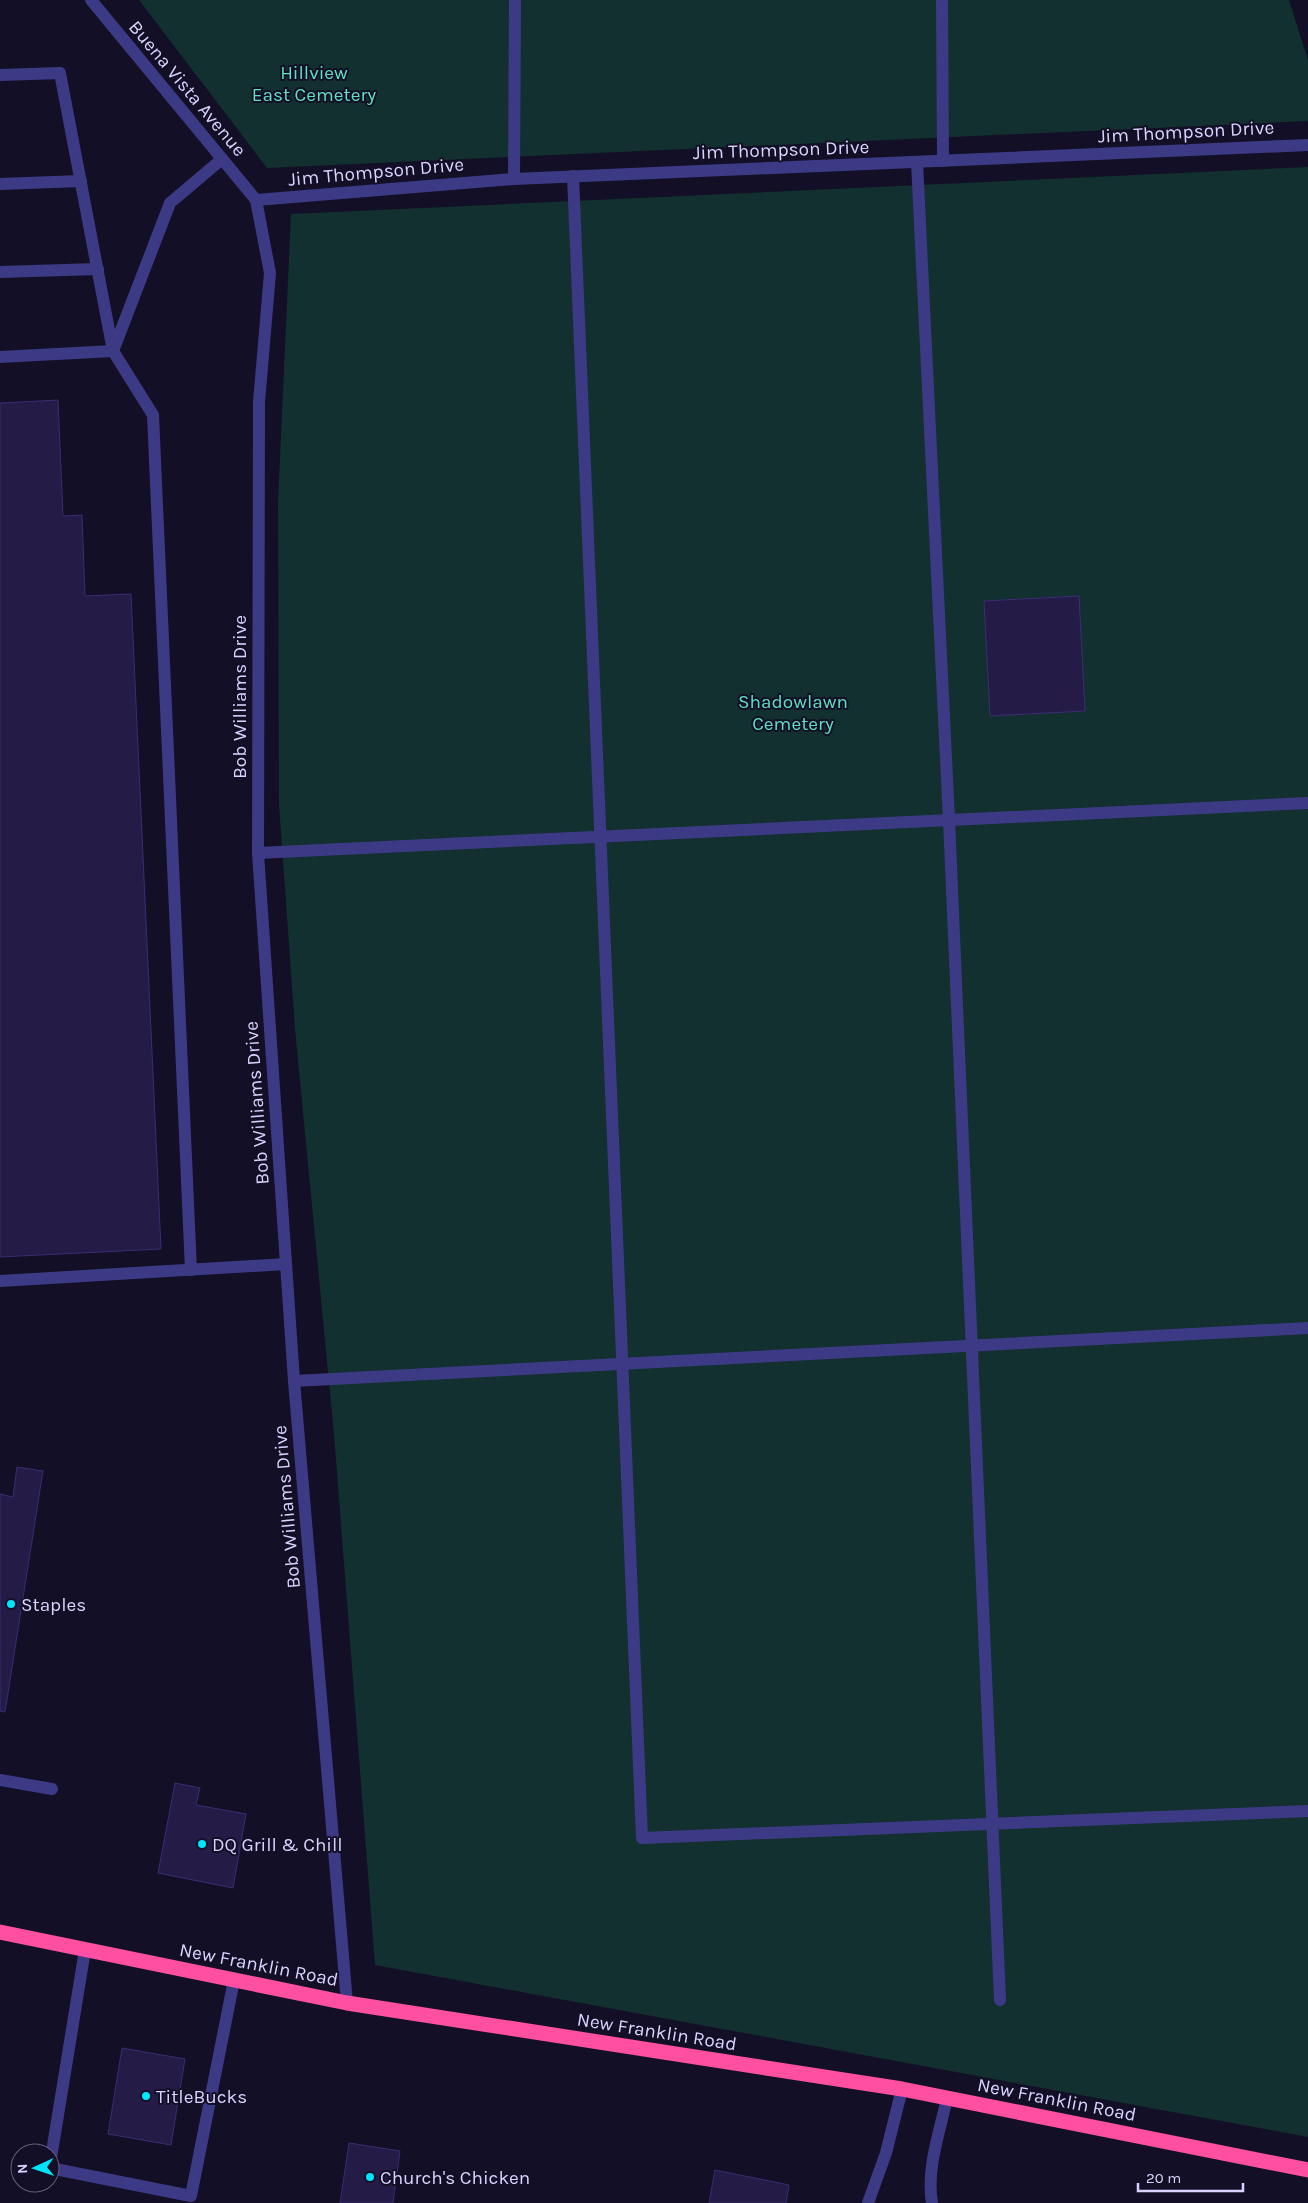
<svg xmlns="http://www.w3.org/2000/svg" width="1308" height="2203" font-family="Karla,sans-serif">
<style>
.green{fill:#12302f}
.building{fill:#241b47;stroke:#3b2d73}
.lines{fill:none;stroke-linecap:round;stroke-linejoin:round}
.lane{stroke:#3d3a85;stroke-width:12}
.street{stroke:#3d3a85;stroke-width:12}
.highway{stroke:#ff4fa3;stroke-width:15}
.poi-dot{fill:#00e5ff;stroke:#130f26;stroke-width:2}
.labels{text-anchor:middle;stroke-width:4;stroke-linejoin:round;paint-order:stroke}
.park-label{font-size:19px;fill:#5fe0c0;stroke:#130f26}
.street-label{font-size:19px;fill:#d9d4ff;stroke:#130f26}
.poi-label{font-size:19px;fill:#d9d4ff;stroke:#130f26;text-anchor:start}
</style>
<rect width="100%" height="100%" fill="#130f26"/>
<g class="green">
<path d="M139 0H1289L1308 60V121L267 168Z"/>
<path d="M1308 167V2137L375 1965 334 1434 295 1029 279 805 278 502 291 214Z"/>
</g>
<g class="building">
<path d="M58 400 63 516 82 515 85 596 131 594 161 1249 0 1257V403Z"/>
<path d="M1079 596 1085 711 990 716 984 601Z"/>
<path d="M17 1467 43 1471 5 1712 0 1711V1494L13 1497Z"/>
<path d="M175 1783 200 1788 196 1805 246 1814 233 1888 158 1873Z"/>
<path d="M122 2048 185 2059 171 2145 108 2134Z"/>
<path d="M349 2143 400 2151 393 2203H340Z"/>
<path d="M715 2170 789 2185 786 2203H709Z"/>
</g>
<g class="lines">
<g class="lane">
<path d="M942 0 943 161"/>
<path d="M0 75 60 73 113 351 153 415 191 1270"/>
<path d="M917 162 949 820 1000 2000"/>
<path d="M573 176 642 1838 1308 1811"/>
<path d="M514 179 515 0"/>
<path d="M0 184 81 181"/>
<path d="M0 272 98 269"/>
<path d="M0 357 113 351 170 203 222 159"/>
<path d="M258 853 1308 803"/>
<path d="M0 1281 286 1264"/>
<path d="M294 1381 1308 1328"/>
<path d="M0 1780 52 1789"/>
<path d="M50 2164 85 1950"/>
<path d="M50 2168 191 2196 234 1980"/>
<path d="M868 2203 886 2153 902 2089"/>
<path d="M932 2203C926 2169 940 2131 947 2098"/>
</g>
<g class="street">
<path d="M91 0 256 200 270 273 259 402 258 853 294 1381 347 2003"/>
<path d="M256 200 514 179 1308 145"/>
</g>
<path class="highway" d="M0 1932 347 2003 902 2089 1308 2170"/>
</g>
<g class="poi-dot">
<circle cx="11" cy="1604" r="5"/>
<circle cx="202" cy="1844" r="5"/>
<circle cx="146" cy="2096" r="5"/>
<circle cx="370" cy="2177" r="5"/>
</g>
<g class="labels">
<g class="park-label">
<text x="314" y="79">Hillview<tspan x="314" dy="22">East Cemetery</tspan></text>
<text x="793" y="708">Shadowlawn<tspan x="793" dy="22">Cemetery</tspan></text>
</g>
<g class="street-label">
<text transform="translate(188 88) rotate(50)" y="7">Buena Vista Avenue</text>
<text transform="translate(1186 131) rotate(-3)" y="7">Jim Thompson Drive</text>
<text transform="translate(781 149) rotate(-2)" y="7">Jim Thompson Drive</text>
<text transform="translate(376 171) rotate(-5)" y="7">Jim Thompson Drive</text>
<text transform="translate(239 697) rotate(-90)" y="7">Bob Williams Drive</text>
<text transform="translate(256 1103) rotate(-94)" y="7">Bob Williams Drive</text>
<text transform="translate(286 1507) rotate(-95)" y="7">Bob Williams Drive</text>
<text transform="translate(259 1964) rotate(11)" y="7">New Franklin Road</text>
<text transform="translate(657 2031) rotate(9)" y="7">New Franklin Road</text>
<text transform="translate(1057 2099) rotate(11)" y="7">New Franklin Road</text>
</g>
<g class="poi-label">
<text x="21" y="1611">Staples</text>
<text x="212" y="1851">DQ Grill &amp; Chill</text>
<text x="156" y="2103">TitleBucks</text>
<text x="380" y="2184">Church's Chicken</text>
</g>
</g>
<g transform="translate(35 2168) rotate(267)"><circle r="24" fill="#130f26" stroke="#625e7d"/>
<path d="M0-4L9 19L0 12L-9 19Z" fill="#00e5ff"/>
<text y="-8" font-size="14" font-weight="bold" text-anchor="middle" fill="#d9d4ff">N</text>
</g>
<path d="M1138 2183v8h105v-8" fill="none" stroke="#d9d4ff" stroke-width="2.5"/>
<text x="1146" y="2183" font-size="15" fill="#d9d4ff" stroke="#130f26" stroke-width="4" paint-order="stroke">20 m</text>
</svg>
